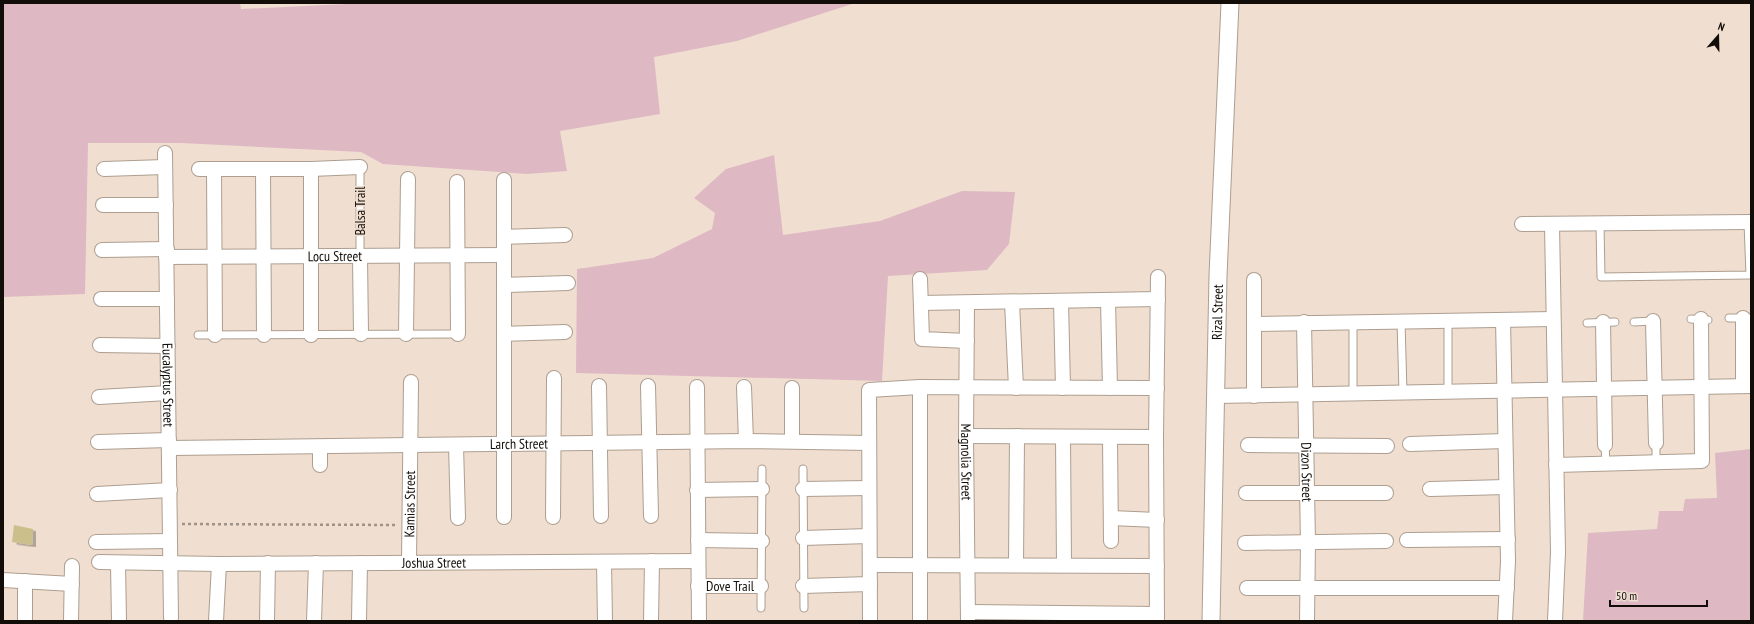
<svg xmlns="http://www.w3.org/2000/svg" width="1754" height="624" font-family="'PT Sans Narrow',sans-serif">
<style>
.green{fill:#deb8c3}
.building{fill:#cbbf8b;filter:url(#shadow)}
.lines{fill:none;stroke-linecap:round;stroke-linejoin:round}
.service-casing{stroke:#ad9e90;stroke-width:9}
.minor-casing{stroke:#ad9e90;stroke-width:16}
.tertiary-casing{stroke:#ad9e90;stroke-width:19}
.path{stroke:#9f9288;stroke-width:2.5;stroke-dasharray:3 3;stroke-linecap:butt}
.service{stroke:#fff;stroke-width:7}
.minor{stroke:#fff;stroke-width:14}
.tertiary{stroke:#fff;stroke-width:17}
.labels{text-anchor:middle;stroke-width:3.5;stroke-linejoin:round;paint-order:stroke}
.street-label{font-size:14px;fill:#120d08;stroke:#f0dfd1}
</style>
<defs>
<filter id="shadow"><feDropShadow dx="4.5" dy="2.5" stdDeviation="0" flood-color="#0004"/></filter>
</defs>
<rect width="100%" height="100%" fill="#f0dfd1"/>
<g class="green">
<path d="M3 3H240L241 9 369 3H855L737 41 654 57 660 114 560 131 567 171 527 174 383 164 361 152 181 143H88L85 294 3 297Z"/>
<path d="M774 155 783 235 880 221 962 191 1015 192 1009 244 987 270 888 276 882 381 576 373 577 269 653 258 712 229 715 213 694 198 726 169Z"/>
<path d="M1751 449V621H1583L1588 533 1657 529 1659 511H1683L1685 499 1717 498 1715 453Z"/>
</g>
<path class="building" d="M14 525 33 529 32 545 12 542Z"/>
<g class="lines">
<defs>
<g id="service">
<path d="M360 167V256"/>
<path d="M1600 224 1601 277 1750 275 1748 222"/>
<path d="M1729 318H1751"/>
<path d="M1691 319 1708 320"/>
<path d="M1401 321 1403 393"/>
<path d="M1448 321V392"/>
<path d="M1353 322V394"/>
<path d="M1634 322 1653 321"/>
<path d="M1587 323 1615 322"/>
<path d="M198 335 458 334"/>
<path d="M1656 443V462"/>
<path d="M1605 445 1606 464"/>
<path d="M803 469 804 608"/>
<path d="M761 608 762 469"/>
</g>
<g id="minor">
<path id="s1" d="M165 153 171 618"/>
<path d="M104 169 165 167"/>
<path d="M199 169H311L360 167"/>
<path d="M214 169 215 335"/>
<path d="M263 169 264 335"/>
<path d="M311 169V335"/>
<path d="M504 180V517"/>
<path d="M457 182 458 334"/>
<path d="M103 205H166"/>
<path d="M1522 224 1751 222"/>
<path d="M1552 225 1558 552 1555 621"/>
<path d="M504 237 565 235"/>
<path d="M102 250 167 249"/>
<path d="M360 256 361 334"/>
<path id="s2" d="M166 257 504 255"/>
<path d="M920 279 922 339 967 341"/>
<path d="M1254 280V396"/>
<path d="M504 285 568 283"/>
<path d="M101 299H167"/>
<path d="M1108 300 1110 388"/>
<path d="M1061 301 1063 388"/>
<path d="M1012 302 1016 388"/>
<path d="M921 303 1158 299"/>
<path id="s3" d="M967 303 966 436 968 621"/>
<path d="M1743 318V386"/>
<path d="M1503 320 1508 561 1505 621"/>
<path d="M1653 321 1656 443"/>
<path id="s4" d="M1304 322 1308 543 1307 621"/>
<path d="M1603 322 1605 445"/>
<path d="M1255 324 1553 319"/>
<path d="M406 334 408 179"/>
<path d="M504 334 565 332"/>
<path d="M100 345 168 346"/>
<path d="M599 386 601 516"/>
<path d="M648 386 651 516"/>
<path d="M697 387 699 621"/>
<path d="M744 387 746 441"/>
<path d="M792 388V441"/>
<path d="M1216 396 1751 386"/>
<path d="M99 397 168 393"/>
<path d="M966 436 1156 437"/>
<path d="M1063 437 1064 565"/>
<path d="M1110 437 1111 541"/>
<path d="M98 442 169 440"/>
<path d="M1410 444 1505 441"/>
<path d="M456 445 458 518"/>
<path d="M1248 445 1387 446"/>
<path id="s5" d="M169 448 746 441 869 443"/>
<path d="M320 465V447"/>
<path d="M1556 465 1702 461 1701 319"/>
<path d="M803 489 869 488"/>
<path d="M1430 489 1506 487"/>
<path d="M697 490 762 489"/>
<path d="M1246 493H1386"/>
<path d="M97 494 170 490"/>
<path d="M553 517 554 378"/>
<path d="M1111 518 1157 520"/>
<path d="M803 538 869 536"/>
<path d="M698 540 762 541"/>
<path d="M1407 540 1508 539"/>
<path d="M96 542 170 541"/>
<path d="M1245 543 1386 541"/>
<path id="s6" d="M99 562 219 564 698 561"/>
<path id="s7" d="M409 562 411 382"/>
<path d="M604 562 605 621"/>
<path d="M118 564 119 621"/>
<path d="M870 565 1157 566"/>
<path d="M1016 565 1017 436"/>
<path d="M3 580 72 584"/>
<path id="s8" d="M698 586H761"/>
<path d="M803 586 870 584"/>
<path d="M1247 588H1507"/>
<path d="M968 612 1157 614"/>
<path d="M25 621V581"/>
<path d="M71 621 72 566"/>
<path d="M216 621 219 564"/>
<path d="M267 621 268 563"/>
<path d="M314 621 316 563"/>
<path d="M359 621 360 563"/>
<path d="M651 621 652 561"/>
<path d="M870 621 869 390 920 387 1157 388"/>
<path d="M920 621V387"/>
<path d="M1157 621 1156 437 1158 277"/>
</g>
<g id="tertiary">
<path id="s9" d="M1211 621 1218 276 1230 3"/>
</g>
</defs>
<use href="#service" class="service-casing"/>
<use href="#minor" class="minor-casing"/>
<use href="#tertiary" class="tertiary-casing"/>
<path class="path" d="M182 524 397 525"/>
<use href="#service" class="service"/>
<use href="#minor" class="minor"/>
<use href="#tertiary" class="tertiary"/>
</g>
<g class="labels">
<g class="street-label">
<text transform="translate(360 211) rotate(-90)" y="5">Balsa Trail</text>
<text dy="5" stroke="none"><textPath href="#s2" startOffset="169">Locu Street</textPath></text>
<text dy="5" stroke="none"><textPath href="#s9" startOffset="309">Rizal Street</textPath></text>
<text dy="5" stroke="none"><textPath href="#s1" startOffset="232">Eucalyptus Street</textPath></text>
<text dy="5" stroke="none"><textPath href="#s5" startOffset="350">Larch Street</textPath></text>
<text dy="5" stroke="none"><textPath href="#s3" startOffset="159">Magnolia Street</textPath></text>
<text dy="5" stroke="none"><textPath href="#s4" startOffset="150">Dizon Street</textPath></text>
<text dy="5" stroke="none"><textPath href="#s7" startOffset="58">Kamias Street</textPath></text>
<text dy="5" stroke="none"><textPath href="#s6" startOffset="335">Joshua Street</textPath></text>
<text dy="5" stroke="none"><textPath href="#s8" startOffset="32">Dove Trail</textPath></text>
</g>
</g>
<rect width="1754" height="624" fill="none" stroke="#120d08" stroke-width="8"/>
<g transform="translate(1718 36) rotate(20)" stroke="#f0dfd1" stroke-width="3" paint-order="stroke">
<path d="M0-3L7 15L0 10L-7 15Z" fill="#120d08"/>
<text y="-6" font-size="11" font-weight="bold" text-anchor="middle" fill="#120d08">N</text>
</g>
<path d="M1610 600v6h97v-6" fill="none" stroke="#120d08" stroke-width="2"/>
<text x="1616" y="600" font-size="12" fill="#120d08" stroke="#f0dfd1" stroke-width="3" paint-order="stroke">50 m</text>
</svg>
